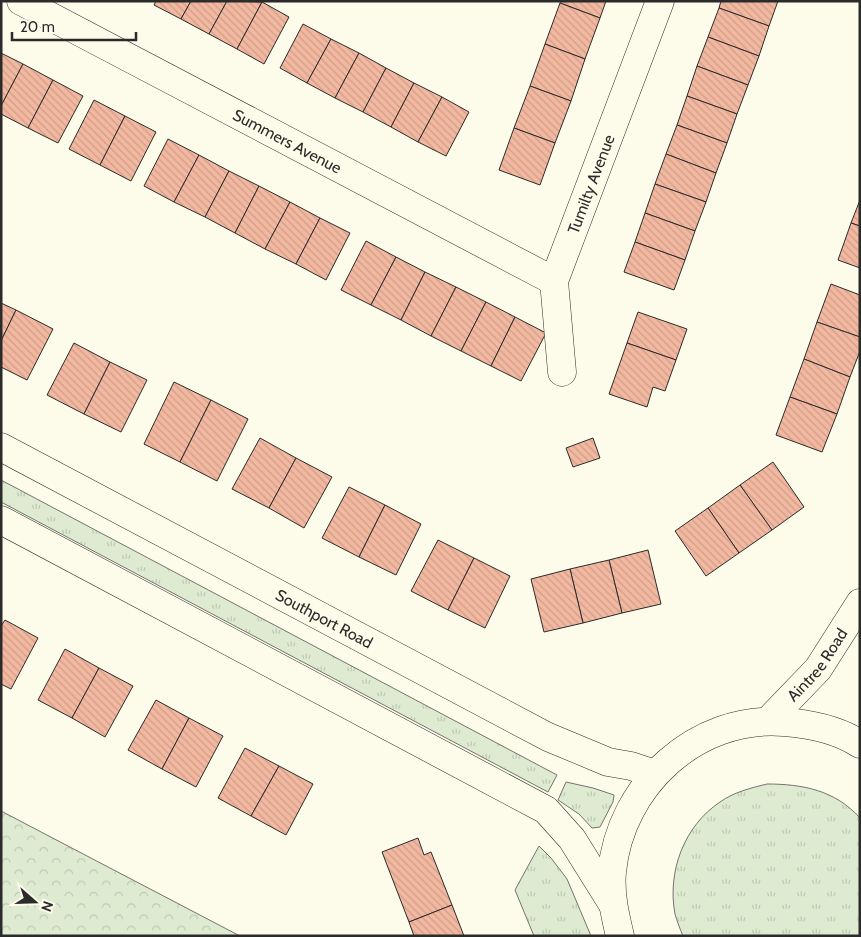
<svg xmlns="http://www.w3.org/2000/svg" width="861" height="937" font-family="Cabin,sans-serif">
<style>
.grass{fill:url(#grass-tufts);stroke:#74746e}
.park{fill:url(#park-crowns);stroke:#74746e}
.building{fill:url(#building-back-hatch);stroke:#2b2b2b}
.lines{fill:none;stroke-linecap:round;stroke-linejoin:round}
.street-casing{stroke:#2b2b2b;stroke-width:29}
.primary-casing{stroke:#2b2b2b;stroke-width:29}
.street{stroke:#fdfbea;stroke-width:28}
.primary{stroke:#fdfbea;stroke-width:28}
.labels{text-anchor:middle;stroke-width:4;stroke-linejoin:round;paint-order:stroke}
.street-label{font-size:16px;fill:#2b2b2b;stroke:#fdfbea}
</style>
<defs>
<pattern id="grass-tufts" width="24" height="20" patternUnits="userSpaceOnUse" patternTransform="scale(1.25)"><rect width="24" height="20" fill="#deebd1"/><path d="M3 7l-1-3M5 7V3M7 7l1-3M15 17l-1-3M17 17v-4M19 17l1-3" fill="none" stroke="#bfcab4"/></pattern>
<pattern id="park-crowns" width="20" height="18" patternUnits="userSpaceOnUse" patternTransform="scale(1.25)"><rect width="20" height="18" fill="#deebd1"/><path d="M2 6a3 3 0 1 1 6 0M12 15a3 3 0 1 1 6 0" fill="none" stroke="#bfcab4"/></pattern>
<pattern id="building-back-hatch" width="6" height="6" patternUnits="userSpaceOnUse" patternTransform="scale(1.25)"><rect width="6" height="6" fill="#f2b8a0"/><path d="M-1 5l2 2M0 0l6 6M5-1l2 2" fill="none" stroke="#d09e8a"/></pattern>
</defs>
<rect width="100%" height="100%" fill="#fdfbea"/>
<g class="grass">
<path d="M1 480 557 775 548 792 1 502Z"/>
<path d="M566 782 593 788 614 795 613 802 600 827 592 828 579 814 558 800Z"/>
<path d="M767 784C802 784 835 790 860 818V936H683C680 929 677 921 675 914 667 872 684 826 720 802 734 792 751 788 767 784Z"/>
<path d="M539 846 551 858 567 879 591 936H534L515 890Z"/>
</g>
<path class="park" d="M1 811 240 936H1Z"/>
<g class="building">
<path d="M156 1H191L181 19 154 5Z"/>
<path d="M191 1H227L209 34 181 19Z"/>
<path d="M227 1 262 2 237 49 209 34Z"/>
<path d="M561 1H606L600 18 560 3Z"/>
<path d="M721 1H778L769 26 719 8Z"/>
<path d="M262 2 289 17 264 64 237 49Z"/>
<path d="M560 3 600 18 585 59 545 44Z"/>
<path d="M719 8 769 26 759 56 708 37Z"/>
<path d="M303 24 331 39 307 83 280 68Z"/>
<path d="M708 37 759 56 748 85 697 66Z"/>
<path d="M331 39 359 53 335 98 307 83Z"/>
<path d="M545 44 585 59 571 101 530 86Z"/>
<path d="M1 53 23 64 1 106Z"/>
<path d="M359 53 386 68 363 112 335 98Z"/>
<path d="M23 64 53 80 28 128 1 114V106Z"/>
<path d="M697 66 748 85 737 114 687 96Z"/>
<path d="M386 68 414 83 391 127 363 112Z"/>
<path d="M53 80 83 96 58 143 28 128Z"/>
<path d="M414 83 442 97 418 142 391 127Z"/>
<path d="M530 86 571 101 555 143 514 128Z"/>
<path d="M687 96 737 114 727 143 677 125Z"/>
<path d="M442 97 469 112 446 156 418 142Z"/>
<path d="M94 100 125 116 100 165 69 149Z"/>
<path d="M125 116 156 132 131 181 100 165Z"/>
<path d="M677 125 727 143 716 173 666 154Z"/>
<path d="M514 128 555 143 540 185 499 170Z"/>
<path d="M168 139 199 155 174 202 144 186Z"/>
<path d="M666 154 716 173 706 202 655 184Z"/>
<path d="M199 155 229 171 205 217 174 202Z"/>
<path d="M229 171 259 186 235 233 205 217Z"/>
<path d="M655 184 706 202 695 231 645 213Z"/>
<path d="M259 186 290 202 265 249 235 233Z"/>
<path d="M860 200V226L851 223Z"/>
<path d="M290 202 320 218 296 264 265 249Z"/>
<path d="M645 213 695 231 685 260 635 242Z"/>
<path d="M320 218 350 233 326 280 296 264Z"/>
<path d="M851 223 860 226V268L838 260Z"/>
<path d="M366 241 396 257 371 305 341 290Z"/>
<path d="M635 242 685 260 674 290 624 272Z"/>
<path d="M396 257 425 272 401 320 371 305Z"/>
<path d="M425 272 456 287 431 336 401 320Z"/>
<path d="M831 284 860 295V337L817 322Z"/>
<path d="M456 287 486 302 461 351 431 336Z"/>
<path d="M486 302 515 317 491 366 461 351Z"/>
<path d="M1 303 16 310 1 341Z"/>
<path d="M16 310 53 329 27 380 1 367V341Z"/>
<path d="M638 312 687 329 676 360 627 343Z"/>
<path d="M515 317 546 333 521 381 491 366Z"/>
<path d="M817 322 860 337V351L850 377 804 359Z"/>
<path d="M74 343 110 362 84 414 47 395Z"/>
<path d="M627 343 676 360 665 391 653 387 647 407 609 394Z"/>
<path d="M804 359 850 377 837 414 790 397Z"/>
<path d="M110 362 147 380 121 432 84 414Z"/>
<path d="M174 382 211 400 180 462 144 444Z"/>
<path d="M790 397 837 414 822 452 776 435Z"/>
<path d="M211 400 248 419 217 481 180 462Z"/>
<path d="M260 438 296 458 269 508 232 489Z"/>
<path d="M593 438 600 458 573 467 566 448Z"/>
<path d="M296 458 332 477 304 528 269 508Z"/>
<path d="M773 462 804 507 772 530 740 485Z"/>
<path d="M740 485 772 530 739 553 708 508Z"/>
<path d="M349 487 385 505 359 557 322 538Z"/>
<path d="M385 505 421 524 396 575 359 557Z"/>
<path d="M708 508 739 553 706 576 675 531Z"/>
<path d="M438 540 474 558 448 610 411 591Z"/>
<path d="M648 550 661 604 622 613 609 560Z"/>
<path d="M474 558 510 576 485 628 448 610Z"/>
<path d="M609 560 622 613 583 623 570 569Z"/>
<path d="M570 569 583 623 544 632 531 579Z"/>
<path d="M5 620 38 638 11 689 1 684V626Z"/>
<path d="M65 649 99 668 72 718 38 700Z"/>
<path d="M99 668 133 686 105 737 72 718Z"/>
<path d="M156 700 189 718 162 769 128 750Z"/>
<path d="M189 718 223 736 196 787 162 769Z"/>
<path d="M245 748 279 766 251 816 218 798Z"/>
<path d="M279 766 313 784 286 835 251 816Z"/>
<path d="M418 838 424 855 431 852 452 905 409 922 382 852Z"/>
<path d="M452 905 464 936H414L409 922Z"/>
</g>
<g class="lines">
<defs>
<g id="street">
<path id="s1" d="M21 1 554 281"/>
<path id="s2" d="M562 372 554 281 660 1"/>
</g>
<g id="primary">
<path id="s3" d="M1 447 548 737 608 762 631 766 655 774"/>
<path d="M1 520 546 810 572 839 612 903"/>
<path id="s4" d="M768 721 818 669 860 603"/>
<path d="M620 936C615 915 610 894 612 872 620 786 696 715 784 722 811 724 837 729 860 744"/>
</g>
</defs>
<use href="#street" class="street-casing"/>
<use href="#primary" class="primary-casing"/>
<use href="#street" class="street"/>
<use href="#primary" class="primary"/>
</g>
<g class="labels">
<g class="street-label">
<text dy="6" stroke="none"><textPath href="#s1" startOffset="301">Summers Avenue</textPath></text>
<text dy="6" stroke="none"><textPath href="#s2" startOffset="195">Tumilty Avenue</textPath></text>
<text dy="6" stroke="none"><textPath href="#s3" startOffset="366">Southport Road</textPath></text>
<text dy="6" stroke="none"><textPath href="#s4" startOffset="75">Aintree Road</textPath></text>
</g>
</g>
<rect width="861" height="937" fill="none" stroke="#2b2b2b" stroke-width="5"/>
<g transform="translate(35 902) rotate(110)" stroke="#fdfbea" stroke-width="4" paint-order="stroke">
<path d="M0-4L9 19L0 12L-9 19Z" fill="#2b2b2b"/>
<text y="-8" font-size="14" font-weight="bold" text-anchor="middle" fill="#2b2b2b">N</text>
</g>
<path d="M12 32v8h124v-8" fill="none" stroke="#2b2b2b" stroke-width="2.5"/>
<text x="20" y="32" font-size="15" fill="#2b2b2b" stroke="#fdfbea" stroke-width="4" paint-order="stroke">20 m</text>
</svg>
